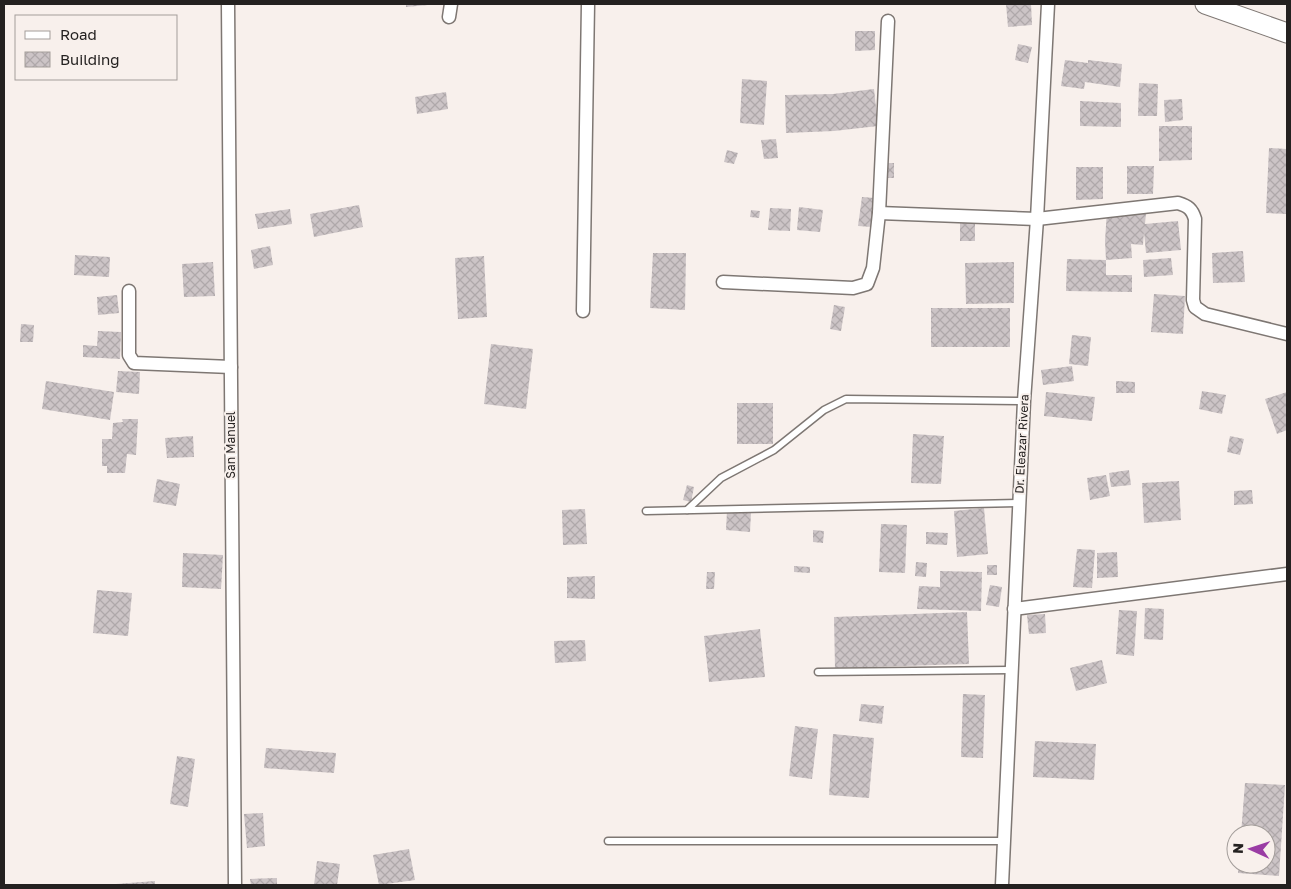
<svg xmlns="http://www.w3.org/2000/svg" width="1291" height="889" font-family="'Golos Text',sans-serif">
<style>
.building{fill:url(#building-cross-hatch)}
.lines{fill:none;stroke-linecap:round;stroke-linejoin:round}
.lane-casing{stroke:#7e7773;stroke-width:9}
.street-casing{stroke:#7e7773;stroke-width:15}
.secondary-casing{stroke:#7e7773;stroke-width:21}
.lane{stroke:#fff;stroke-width:6}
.street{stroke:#fff;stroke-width:12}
.secondary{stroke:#fff;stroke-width:19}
.labels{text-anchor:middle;stroke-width:4;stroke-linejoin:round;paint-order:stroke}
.street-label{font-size:12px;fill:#242120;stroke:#f8f0ec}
</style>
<defs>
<pattern id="building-cross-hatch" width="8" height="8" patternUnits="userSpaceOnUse" patternTransform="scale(1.25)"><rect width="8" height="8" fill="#ccc4c6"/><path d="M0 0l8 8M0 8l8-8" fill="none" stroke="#afa8aa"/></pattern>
</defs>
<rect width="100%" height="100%" fill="#f8f0ec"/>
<g class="building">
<path d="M406 4H428V5L406 7Z"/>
<path d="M1006 4H1031L1032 25 1008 27Z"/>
<path d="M855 31H875V50L855 51Z"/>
<path d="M1018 44 1032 47 1028 63 1015 60Z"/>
<path d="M1065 60 1088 63V60L1122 64 1120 87 1085 82 1084 89 1061 86Z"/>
<path d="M742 79 767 81 764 125 740 123Z"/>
<path d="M1139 83 1158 84 1157 116H1138Z"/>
<path d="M874 89 878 126 834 131 786 133 785 95 833 94Z"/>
<path d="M446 92 448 109 417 114 415 97Z"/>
<path d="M1182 99 1183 120 1165 122 1164 100Z"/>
<path d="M1080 101 1121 103V127L1080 126Z"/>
<path d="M1159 126H1192V160L1159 161Z"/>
<path d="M776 139 778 158 764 159 761 140Z"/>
<path d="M1269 148 1287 149V214L1266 213Z"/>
<path d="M727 150 738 153 734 164 724 162Z"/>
<rect x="884" y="163" width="10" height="15"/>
<path d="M1127 166H1154L1153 194H1127Z"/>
<path d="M1076 167H1103V199L1076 200Z"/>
<path d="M862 197 875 198 872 227 858 226Z"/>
<path d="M359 205 363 227 314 237 310 214Z"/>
<path d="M799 207 823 210 820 232 797 230Z"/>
<path d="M770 208 791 209 790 231 768 230Z"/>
<path d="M290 209 292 224 258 229 255 214Z"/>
<path d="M751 210 760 211 759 218 750 217Z"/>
<path d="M1107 210 1146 213 1145 224 1178 221 1181 250 1146 253 1144 232 1143 245 1131 244 1132 258 1106 260 1105 241Z"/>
<rect x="960" y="221" width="15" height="20"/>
<path d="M270 246 273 265 254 269 251 250Z"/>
<path d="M1243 251 1245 282 1213 283 1212 253Z"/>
<path d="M653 253H686L685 310 650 308Z"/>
<path d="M75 255 110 257 109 277 74 275Z"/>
<path d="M484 256 487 317 458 319 455 258Z"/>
<path d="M1171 258 1173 275 1144 277 1143 260Z"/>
<path d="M1067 259 1106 260V275H1132V292L1066 291Z"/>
<path d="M213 262 215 296 184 297 182 264Z"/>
<path d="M1014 262V303L966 304 965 263Z"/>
<path d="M1154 294 1185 296 1183 334 1151 332Z"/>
<path d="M117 295 119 313 98 315 97 297Z"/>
<path d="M834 305 845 307 841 331 830 329Z"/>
<rect x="931" y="308" width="79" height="39"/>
<path d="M21 324 34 325 33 342H20Z"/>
<path d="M98 331 121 332 120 359 83 357V345L97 346Z"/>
<path d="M1072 335 1091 337 1088 366 1069 364Z"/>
<path d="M491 344 533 349 526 409 484 404Z"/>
<path d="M1072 366 1074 381 1043 385 1041 370Z"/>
<path d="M118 371 140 372 139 394 116 392Z"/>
<path d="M46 381 114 392 110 420 42 409Z"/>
<path d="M1116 381 1135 382V393H1116Z"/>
<path d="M1202 391 1226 395 1222 414 1199 409Z"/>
<path d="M1046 392 1095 397 1092 421 1044 416Z"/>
<path d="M1287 392V430L1277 434 1265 399Z"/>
<rect x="737" y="403" width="36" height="41"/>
<path d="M122 419H138L136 455 127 454 125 473H107V466H102V439H112L113 423 123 422Z"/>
<path d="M913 434 944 436 941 484 911 483Z"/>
<path d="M193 436 194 457 167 458 165 438Z"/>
<path d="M1230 436 1244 439 1240 455 1227 452Z"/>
<path d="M1129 470 1131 485 1111 487 1109 473Z"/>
<path d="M1106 475 1110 496 1090 500 1087 478Z"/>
<path d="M157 479 180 484 176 506 153 502Z"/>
<path d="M1179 481 1181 520 1144 523 1142 483Z"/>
<path d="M687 485 694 487 691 502 683 500Z"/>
<path d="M1252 490 1253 504 1234 505V491Z"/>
<path d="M984 508 988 554 957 557 954 511Z"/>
<path d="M585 509 587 544 563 545 562 510Z"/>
<path d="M727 511 751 512 750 532 726 530Z"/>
<path d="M881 524 907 525 905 573 879 572Z"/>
<path d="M813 530 824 531 823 543 813 542Z"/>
<path d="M926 532 948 533 947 545 926 544Z"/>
<path d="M1077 549 1095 550 1092 588 1073 587Z"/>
<path d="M1117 552 1118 577 1097 578V553Z"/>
<path d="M183 553 223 555 221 589 182 587Z"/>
<path d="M916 562 927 563 926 577 915 576Z"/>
<rect x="987" y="565" width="10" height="10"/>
<path d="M794 566 810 567V573L794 572Z"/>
<path d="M940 571 982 572 981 611 917 609 919 586 940 587Z"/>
<path d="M707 572H715L714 589H706Z"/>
<path d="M595 576V599L567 598V577Z"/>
<path d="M990 585 1002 587 999 607 986 605Z"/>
<path d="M97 590 132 593 128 636 93 633Z"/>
<path d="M1145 608 1164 609 1163 640 1144 639Z"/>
<path d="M1119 610 1137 611 1134 656 1116 654Z"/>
<path d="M967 612 969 664 835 668 834 617Z"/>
<path d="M1045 614 1046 633 1029 634 1027 615Z"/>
<path d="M760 629 765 677 709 682 704 636Z"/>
<path d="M585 640 586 661 555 663 554 641Z"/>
<path d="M1102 660 1107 683 1076 691 1070 668Z"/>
<path d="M963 694 985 695 983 758 961 757Z"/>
<path d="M861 704 884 706 882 724 859 721Z"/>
<path d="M795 726 818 729 812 779 789 776Z"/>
<path d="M833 734 874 738 869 798 829 795Z"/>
<path d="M1035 741 1096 744 1094 780 1033 777Z"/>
<path d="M266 748 336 753 334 773 264 768Z"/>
<path d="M177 756 195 759 188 807 170 804Z"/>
<path d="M1245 783 1285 785 1279 876 1238 873 1239 864H1266V834H1241Z"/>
<path d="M263 813 265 846 247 848 244 814Z"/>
<path d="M409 849 415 880 379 885 373 855Z"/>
<path d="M317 861 340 864 337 885H314Z"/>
<path d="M277 878V885H251L250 879Z"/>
<path d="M155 881V885H116V884Z"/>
</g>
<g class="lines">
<defs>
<g id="lane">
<path d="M687 510 721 478 774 450 824 410 846 399 1024 401"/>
<path d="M646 511 1019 503"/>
<path d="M818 672 1010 670"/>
<path d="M608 841H1004"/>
</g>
<g id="street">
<path d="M228 4 235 885"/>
<path d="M449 17 451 4"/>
<path d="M879 213 1037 219 1178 203C1188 206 1192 209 1195 219L1193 300 1195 307 1205 314 1287 334"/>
<path d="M723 282 853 288 867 284 873 268 879 213 888 21"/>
<path d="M129 291V355L134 363 231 367"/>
<path d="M583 311 588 4"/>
<path d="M1014 609 1287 574"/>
<path d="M1002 885 1024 401 1037 219 1048 4"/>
</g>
<path id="secondary" d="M1205 4 1287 33"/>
</defs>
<use href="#lane" class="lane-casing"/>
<use href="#street" class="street-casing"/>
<use href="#secondary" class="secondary-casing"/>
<use href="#lane" class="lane"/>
<use href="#street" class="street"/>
<use href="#secondary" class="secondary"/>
</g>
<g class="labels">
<g class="street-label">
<text transform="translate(1022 444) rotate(-87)" y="4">Dr. Eleazar Rivera</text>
<text transform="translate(231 445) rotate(-90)" y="4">San Manuel</text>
</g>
</g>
<rect width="1291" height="889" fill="none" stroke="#242120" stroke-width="10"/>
<rect x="15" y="15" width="162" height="65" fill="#f8f0ec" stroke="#a39d9a"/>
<rect x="25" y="31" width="25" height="8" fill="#ffffff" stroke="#a39d9a"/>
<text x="60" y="40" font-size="15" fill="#242120">Road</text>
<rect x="25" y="52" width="25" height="15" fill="url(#building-cross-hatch)" stroke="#a39d9a"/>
<text x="60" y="65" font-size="15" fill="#242120">Building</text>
<g transform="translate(1251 849) rotate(273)"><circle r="24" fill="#f8f0ec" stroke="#a39d9a"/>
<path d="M0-4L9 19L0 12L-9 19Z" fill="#9a3ca4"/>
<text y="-8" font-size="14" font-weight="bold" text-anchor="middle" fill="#242120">N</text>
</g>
</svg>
